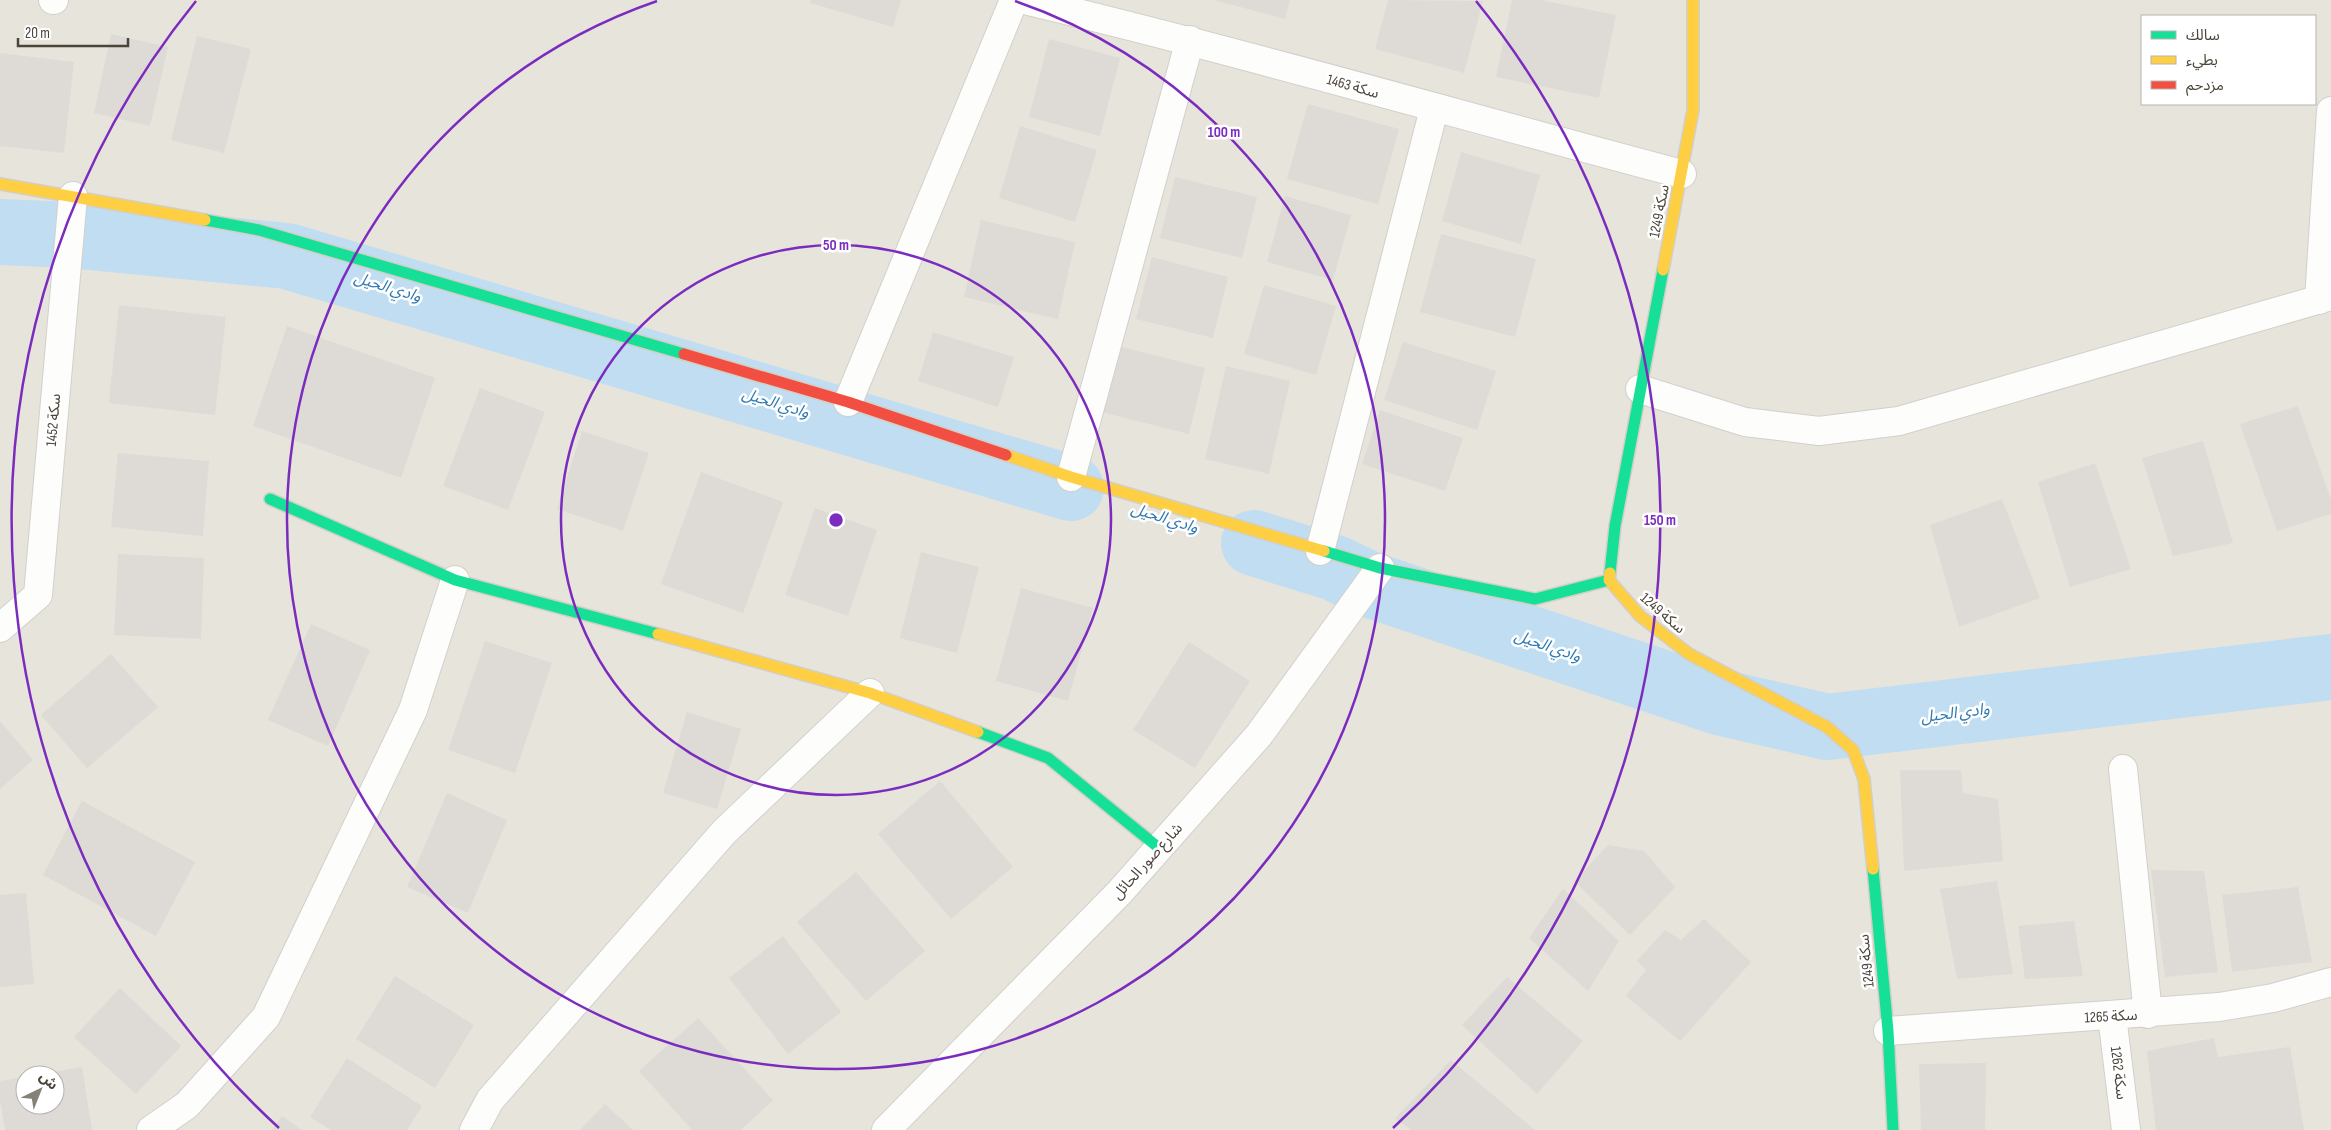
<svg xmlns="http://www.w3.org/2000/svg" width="2331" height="1130" font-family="'Sofia Sans Condensed','Noto Sans Arabic',sans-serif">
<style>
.residential{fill:#e7e4dc;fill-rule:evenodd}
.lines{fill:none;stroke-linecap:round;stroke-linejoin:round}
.river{stroke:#c0ddf1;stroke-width:66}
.building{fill:#dedbd6}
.street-casing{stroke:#d2d0cb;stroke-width:30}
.fast-casing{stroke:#d3cfc5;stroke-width:14}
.slow-casing{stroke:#d3cfc5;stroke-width:14}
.jam-casing{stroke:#d3cfc5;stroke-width:14}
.street{stroke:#fdfdfc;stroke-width:28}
.fast{stroke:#16e098;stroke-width:11}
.slow{stroke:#ffcf43;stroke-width:11}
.jam{stroke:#f24e42;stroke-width:11}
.ring{fill:none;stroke:#7b2cbf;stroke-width:2.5}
.labels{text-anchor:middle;stroke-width:5;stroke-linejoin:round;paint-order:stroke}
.street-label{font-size:15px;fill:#4b4439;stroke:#fff}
.water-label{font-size:16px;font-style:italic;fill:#2e7ab2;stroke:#fff}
.centre{fill:#7b2cbf;stroke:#fff;stroke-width:2.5}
.ring-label{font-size:15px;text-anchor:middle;font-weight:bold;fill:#7b2cbf;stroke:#fff;stroke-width:5;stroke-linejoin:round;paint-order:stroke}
</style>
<rect width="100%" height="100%" fill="#f4f2ee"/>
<path class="residential" d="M0 0H2331V1130H0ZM2142 16H2315V104H2142ZM25 1075H55V1105H25Z"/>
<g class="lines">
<g class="river">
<path d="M0 232 69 235 287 256 1071 488"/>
<path d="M1254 543 1335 568 1368 584 1719 702 1827 727 2331 667"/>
</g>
</g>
<g class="building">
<path d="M811 0H901L893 27 810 3Z"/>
<path d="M1214 0H1290L1285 19Z"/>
<path d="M1388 0 1483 1 1464 73 1375 49Z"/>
<path d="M1512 0H1540L1616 15 1599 98 1496 77Z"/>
<path d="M111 34 168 47 150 126 94 113Z"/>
<path d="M197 36 251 49 224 153 171 140Z"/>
<path d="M1049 39 1120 58 1100 136 1029 117Z"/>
<path d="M0 53 74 62 64 153 0 146Z"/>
<path d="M1308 104 1399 129 1378 204 1287 179Z"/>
<path d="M1020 126 1097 150 1075 222 999 198Z"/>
<path d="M1461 152 1540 175 1521 244 1442 221Z"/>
<path d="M1175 177 1257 197 1242 258 1160 238Z"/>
<path d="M1285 196 1351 215 1333 280 1267 262Z"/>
<path d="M981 220 1075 242 1058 319 964 297Z"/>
<path d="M1441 234 1536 259 1515 337 1420 312Z"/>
<path d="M1152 257 1228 277 1213 338 1136 319Z"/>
<path d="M1264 285 1336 306 1316 375 1244 354Z"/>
<path d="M119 305 226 317 215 415 109 403Z"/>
<path d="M287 326 435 378 401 478 253 426Z"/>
<path d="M933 332 1014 357 998 407 918 381Z"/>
<path d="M1403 342 1496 371 1477 430 1384 400Z"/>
<path d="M1118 346 1205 368 1189 434 1101 412Z"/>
<path d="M1226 366 1290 381 1269 474 1205 459Z"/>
<path d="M480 388 545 412 508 510 443 486Z"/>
<path d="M2298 406 2331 500V514L2277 531 2240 424Z"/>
<path d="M1380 410 1463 438 1445 491 1362 464Z"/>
<path d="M582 431 649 453 623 531 557 509Z"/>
<path d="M2203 441 2233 543 2173 556 2142 458Z"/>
<path d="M118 453 209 461 203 536 111 527Z"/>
<path d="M2095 463 2131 569 2070 587 2038 482Z"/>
<path d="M701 472 783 502 743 613 661 584Z"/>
<path d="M2002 499 2040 598 1959 627 1930 525Z"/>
<path d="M815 508 877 530 848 616 785 595Z"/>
<path d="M921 552 979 567 957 653 900 638Z"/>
<path d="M118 554 204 558 201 639 114 635Z"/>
<path d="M1021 588 1093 608 1068 701 996 681Z"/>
<path d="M311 624 370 650 328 746 268 720Z"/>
<path d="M485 641 552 663 515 773 448 750Z"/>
<path d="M1189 642 1250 681 1195 768 1133 730Z"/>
<path d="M111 654 158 707 87 768 41 715Z"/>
<path d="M687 712 741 729 717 809 663 793Z"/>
<path d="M0 721 33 760 0 789Z"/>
<path d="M1900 770H1961L1963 793 1998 799 2003 861 1904 871Z"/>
<path d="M940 781 1013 867 951 919 878 834Z"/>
<path d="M447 793 507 820 468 913 407 887Z"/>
<path d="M82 801 195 862 156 936 43 875Z"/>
<path d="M1608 845 1644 851 1675 887 1630 935 1574 881Z"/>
<path d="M2151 870 2204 871 2218 972 2165 977Z"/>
<path d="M856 872 925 951 866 1001 797 922Z"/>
<path d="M1997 881 2013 974 1957 979 1940 889Z"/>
<path d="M2298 887 2312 962 2232 972 2222 895Z"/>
<path d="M1563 889 1619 941 1588 991 1529 938Z"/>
<path d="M26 893 34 984 0 987V895Z"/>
<path d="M1704 919 1751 962 1680 1041 1626 996 1646 970 1637 961 1665 930 1681 940Z"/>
<path d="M2074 921 2083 976 2025 979 2018 926Z"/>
<path d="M783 936 841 1012 788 1054 729 978Z"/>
<path d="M395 976 474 1025 435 1088 356 1039Z"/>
<path d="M1507 977 1583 1041 1537 1094 1462 1025Z"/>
<path d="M120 988 181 1046 136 1094 74 1037Z"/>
<path d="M698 1018 773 1100 741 1130H692L639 1071Z"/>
<path d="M2214 1038 2218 1057 2290 1047 2304 1130H2156L2147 1051Z"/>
<path d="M347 1058 422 1106 407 1130H331L310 1117Z"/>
<path d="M1451 1060 1535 1130H1411L1395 1118Z"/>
<path d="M1986 1063 1985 1130H1921L1919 1064Z"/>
<path d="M82 1067 92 1130H5L0 1100V1081L25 1077V1105H55V1075L41 1074Z"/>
<path d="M605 1104 633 1130H580Z"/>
<path d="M282 1116 302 1130H272Z"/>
</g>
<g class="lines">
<defs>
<g id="street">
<path d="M53 0H54"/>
<path d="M1024 0C1245 53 1463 116 1682 174"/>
<path d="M2319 300 2331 111"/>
<path d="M1640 389 1745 422 1819 431 1899 421 2331 296"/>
<path d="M848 402 1014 0"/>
<path d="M1071 477 1190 40"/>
<path d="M1320 551 1434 109"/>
<path d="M0 628 38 595 73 196"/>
<path d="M2123 769 2148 1014"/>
<path d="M2112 1016 2126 1130"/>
<path d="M1888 1031 2219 1007 2273 998 2331 982"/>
<path d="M151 1130 187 1105 266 1017 413 710 455 580"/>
<path d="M474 1130 490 1100 724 832 870 693"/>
<path d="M886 1130 1119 893 1259 735 1380 568"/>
</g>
<g id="fast">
<path d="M205 220 259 230 684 354"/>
<path d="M270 499 455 580 658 634"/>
<path d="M1324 551 1380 568 1535 599 1609 580"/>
<path d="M1610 573 1615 526 1663 270"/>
<path d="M978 732 1048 758 1159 848"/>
<path d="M1873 869 1888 1031 1893 1130"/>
</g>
<g id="slow">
<path d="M0 184 205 220"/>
<path d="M1663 270 1693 110V0"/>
<path d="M1006 455 1071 477 1324 551"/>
<path d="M1610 573 1609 580 1640 616 1689 654 1827 727 1853 750 1864 779 1873 869"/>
<path d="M658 634 870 693 978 732"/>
</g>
<path id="jam" d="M684 354 848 402 1006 455"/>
</defs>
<use href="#street" class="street-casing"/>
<use href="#fast" class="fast-casing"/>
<use href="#slow" class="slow-casing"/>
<use href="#jam" class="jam-casing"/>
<use href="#street" class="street"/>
<use href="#fast" class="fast"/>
<use href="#slow" class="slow"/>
<use href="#jam" class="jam"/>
</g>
<g class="ring">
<circle cx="836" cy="520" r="275"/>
<path d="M1015 1A549 549 0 1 1 657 1"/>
<path d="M279 1128A824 824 0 0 1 196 1M1476 1A824 824 0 0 1 1393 1128"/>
</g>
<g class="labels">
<g class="street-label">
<text transform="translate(1353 86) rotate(16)" y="5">سكة 1463</text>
<text transform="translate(1659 211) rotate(-79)" y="5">سكة 1249</text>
<text transform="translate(53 420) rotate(-85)" y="5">سكة 1452</text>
<text transform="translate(1663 613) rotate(41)" y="5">سكة 1249</text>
<text transform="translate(1147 861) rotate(-48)" y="5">شارع صور الحائل</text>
<text transform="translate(1866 961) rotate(-96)" y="5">سكة 1249</text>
<text transform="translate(2111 1016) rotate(-3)" y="5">سكة 1265</text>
<text transform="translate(2119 1073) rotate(83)" y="5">سكة 1262</text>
</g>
<g class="water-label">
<text transform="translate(388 286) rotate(17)" y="6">وادي الحيل</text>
<text transform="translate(776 402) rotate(17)" y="6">وادي الحيل</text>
<text transform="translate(1165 517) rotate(17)" y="6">وادي الحيل</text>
<text transform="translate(1548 645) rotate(19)" y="6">وادي الحيل</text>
<text transform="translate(1955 712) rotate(-7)" y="6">وادي الحيل</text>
</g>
</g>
<circle cx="836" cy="520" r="8" class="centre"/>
<g class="ring-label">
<text x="1224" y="137">100 m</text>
<text x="836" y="250">50 m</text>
<text x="1660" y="525">150 m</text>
</g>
<rect x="2141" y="15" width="175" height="90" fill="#ffffff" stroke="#b7b4b0"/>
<rect x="2151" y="31" width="25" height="8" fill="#16e098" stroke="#b7b4b0"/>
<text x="2186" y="40" font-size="15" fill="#4b4439">سالك</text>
<rect x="2151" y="56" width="25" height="8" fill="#ffcf43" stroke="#b7b4b0"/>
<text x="2186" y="65" font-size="15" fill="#4b4439">بطيء</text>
<rect x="2151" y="81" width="25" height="8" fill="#f24e42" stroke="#b7b4b0"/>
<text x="2186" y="90" font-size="15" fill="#4b4439">مزدحم</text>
<g transform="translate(40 1090) rotate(43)"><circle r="24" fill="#ffffff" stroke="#b7b4b0"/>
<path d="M0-4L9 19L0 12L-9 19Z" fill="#868178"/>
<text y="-8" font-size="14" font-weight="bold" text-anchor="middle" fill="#4b4439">ش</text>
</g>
<path d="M18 38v8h110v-8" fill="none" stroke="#4b4439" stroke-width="2.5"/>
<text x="25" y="38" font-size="15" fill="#4b4439" stroke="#ffffff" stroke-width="4" paint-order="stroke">20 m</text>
</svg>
